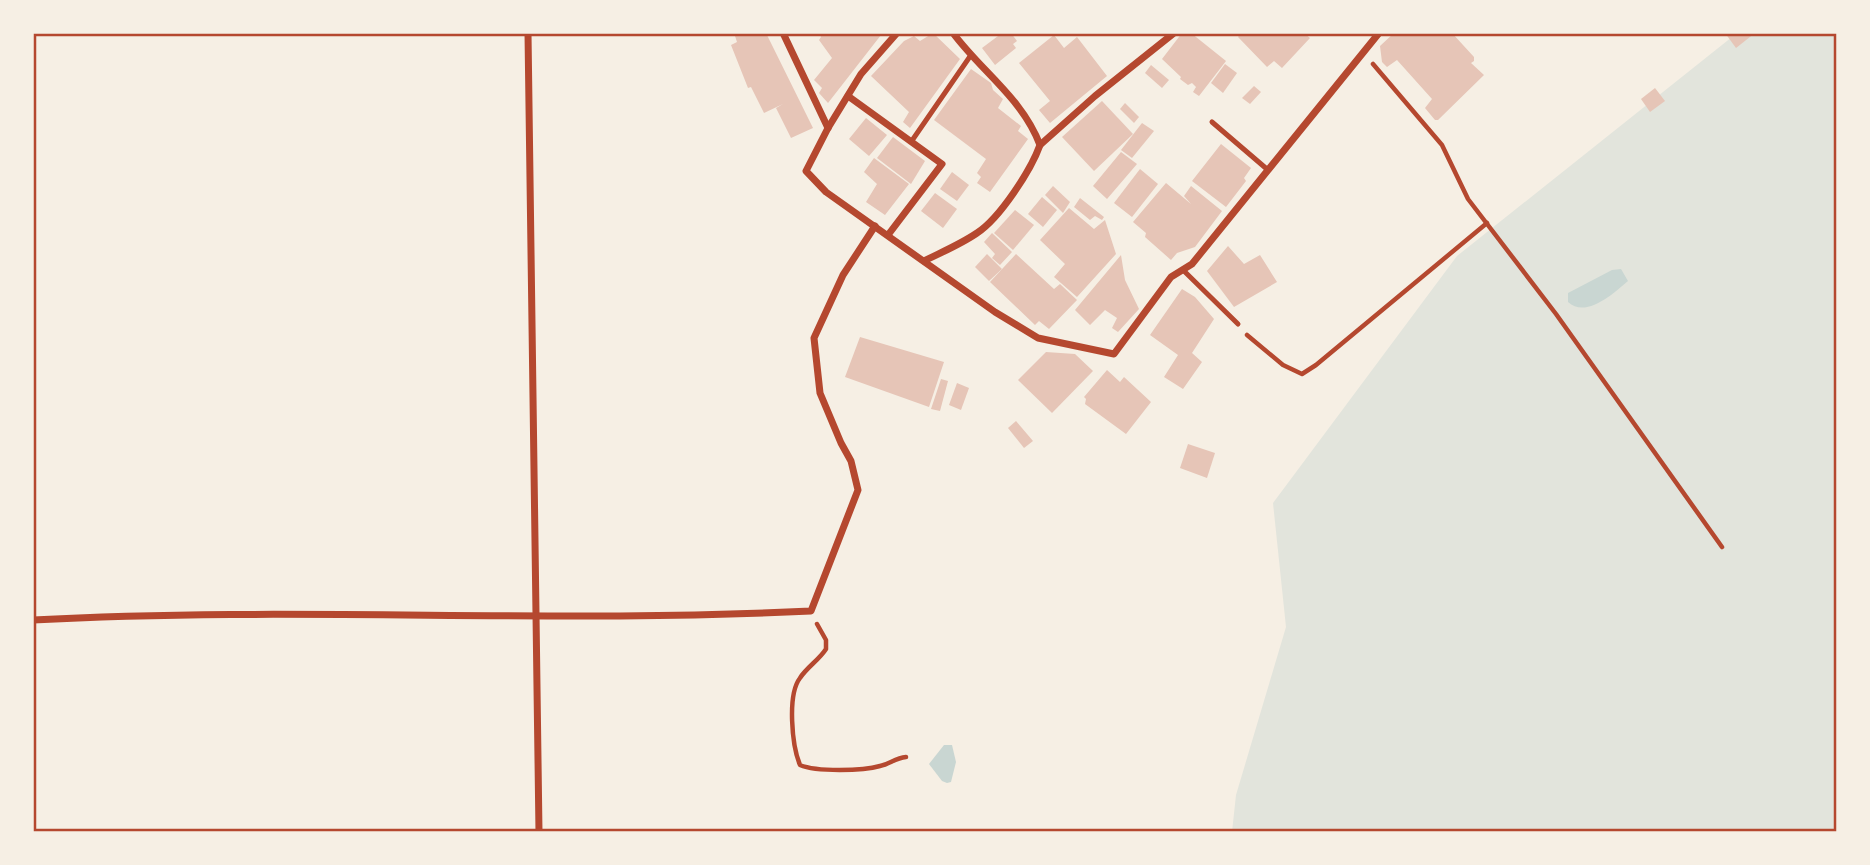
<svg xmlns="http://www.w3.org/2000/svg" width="1870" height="865" font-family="'Nunito Sans',sans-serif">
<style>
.green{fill:#e2e4dc}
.water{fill:#c9d6d2}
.building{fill:#e6c5b7}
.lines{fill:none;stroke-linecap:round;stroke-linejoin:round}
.path{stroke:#b5482f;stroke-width:4.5}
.service{stroke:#b5482f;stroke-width:5}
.minor{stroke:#b5482f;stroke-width:7}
.neatline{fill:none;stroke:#b5482f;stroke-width:2.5}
</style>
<rect width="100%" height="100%" fill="#f6efe4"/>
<path class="green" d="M1737 33H1837V832H1232L1236 795 1286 627 1273 503 1457 256Z"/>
<g class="water">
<path d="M1621 269 1628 281C1614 293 1586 319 1568 302V293L1612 270Z"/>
<path d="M944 745H952L956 762 951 782 947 783 942 781 929 764Z"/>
</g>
<g class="building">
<path d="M734 33H766L813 128 791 138 776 108 783 104 764 113 751 87 748 88 731 45 737 42Z"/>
<path d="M819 33H880L881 35 828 103 819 93 822 88 814 80 832 58 819 40 821 37Z"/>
<path d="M933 33 960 59 910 128 903 122 909 112 871 76 904 41 914 36 920 41Z"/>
<path d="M1002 33 1004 35 1011 33 1017 41 1013 44 1016 48 995 65 982 48Z"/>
<path d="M1182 33H1191L1226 61 1199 96 1193 92 1196 87 1192 83 1188 85 1180 79 1181 77 1162 59Z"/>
<path d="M1241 33H1304L1310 38 1282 68 1274 61 1267 67 1238 37Z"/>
<path d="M1394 33H1452L1474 57V61L1471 63 1484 75 1438 120H1435L1425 108 1432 99 1397 60 1387 67 1382 62 1380 46Z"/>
<path d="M1725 33H1755L1736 48Z"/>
<path d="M1054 35 1064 48 1077 37 1107 76 1050 123 1039 110 1050 101 1019 63Z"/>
<path d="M1225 64 1237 73 1223 93 1211 83Z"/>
<path d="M1151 65 1169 80 1162 88 1145 73Z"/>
<path d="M971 69 991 83 993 90 1003 99 998 108 1021 126 1018 131 1028 139 990 192 977 183 981 177 977 173 986 159 934 120Z"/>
<path d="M1254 86 1261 92 1250 104 1242 98Z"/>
<path d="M1655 88 1665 101 1650 112 1641 99Z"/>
<path d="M1102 101 1133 134 1094 171 1062 137Z"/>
<path d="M1125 103 1139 117 1134 123 1120 109Z"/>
<path d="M866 118 887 135 869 156 849 139Z"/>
<path d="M1142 123 1154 131 1132 158 1121 150Z"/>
<path d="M893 137 925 161 911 184 877 158Z"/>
<path d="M1221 144 1251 168 1244 178 1246 181 1226 207 1192 181Z"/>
<path d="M1121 152 1137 164 1107 199 1093 186Z"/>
<path d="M874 158 909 184 885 215 866 202 877 184 864 172Z"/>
<path d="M1140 169 1158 184 1132 217 1114 203Z"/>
<path d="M952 172 969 185 957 201 940 189Z"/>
<path d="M1166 183 1191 204 1184 196 1191 186 1222 211 1195 247 1177 253 1171 260 1145 237 1146 233 1133 222Z"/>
<path d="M1053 186 1070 202 1063 213 1045 195Z"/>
<path d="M935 193 957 209 943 228 921 211Z"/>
<path d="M1042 197 1057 210 1043 227 1028 214Z"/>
<path d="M1080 198 1104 217 1102 220 1095 216 1090 220 1074 207Z"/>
<path d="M1069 208 1094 229 1105 220 1116 254 1077 297 1054 277 1065 264 1040 240Z"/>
<path d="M1015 210 1034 225 1013 250 994 233Z"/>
<path d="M992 233 1012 252 1000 265 992 258 995 254 984 242Z"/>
<path d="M1228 246 1244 264 1260 255 1277 282 1234 307 1207 271Z"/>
<path d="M987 254 1002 269 989 281 975 267Z"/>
<path d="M1016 254 1054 289 1060 284 1077 300 1049 329 1039 321 1035 325 990 282Z"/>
<path d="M1121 255 1125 280 1139 309 1118 332 1112 328 1117 318 1105 310 1090 325 1075 310Z"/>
<path d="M1182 289 1195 297 1214 319 1192 353 1202 362 1183 389 1164 377 1178 355 1150 335Z"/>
<path d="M860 337 944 362 929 407 845 377Z"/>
<path d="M1046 352 1075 354 1093 371 1052 413 1018 380Z"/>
<path d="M1107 370 1120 382 1124 377 1151 402 1126 434 1085 404 1086 399 1084 397Z"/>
<path d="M941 379 948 381 940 411 931 409Z"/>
<path d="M957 383 969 388 961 410 949 405Z"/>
<path d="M1016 421 1033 441 1024 448 1008 428Z"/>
<path d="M1188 444 1215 453 1207 478 1180 468Z"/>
</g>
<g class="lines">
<g class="path">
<path d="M1373 64 1442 145 1468 199 1556 314 1722 547"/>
<path d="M1247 335 1283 365 1302 374 1316 365 1487 223"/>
<path d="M817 624 826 640V649C819 660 807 667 800 678 787 695 792 746 800 765 816 772 863 771 880 766 890 764 895 758 906 757"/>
</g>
<g class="service">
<path d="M1212 122 1268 170"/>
<path d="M911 142 971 55"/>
<path d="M1183 270 1238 324"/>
</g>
<g class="minor">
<path d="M528 33 539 832"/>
<path d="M783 33 828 128"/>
<path d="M897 33 861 74 828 128 806 171 826 192 995 312 1038 338 1114 354 1171 277 1192 264 1379 33"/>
<path d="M848 96 942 164 888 235"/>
<path d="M1040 145 1095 96 1174 33"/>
<path d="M924 261C942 252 961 244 977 233 1000 218 1031 170 1040 145 1022 98 982 72 953 33"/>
<path d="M33 620C292 606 552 624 811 611L858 490 851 461 841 443 820 393 814 338 843 275 875 226"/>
</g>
</g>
<rect width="1870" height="865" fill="none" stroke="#f6efe4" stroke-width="70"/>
<rect x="35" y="35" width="1800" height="795" class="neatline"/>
</svg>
